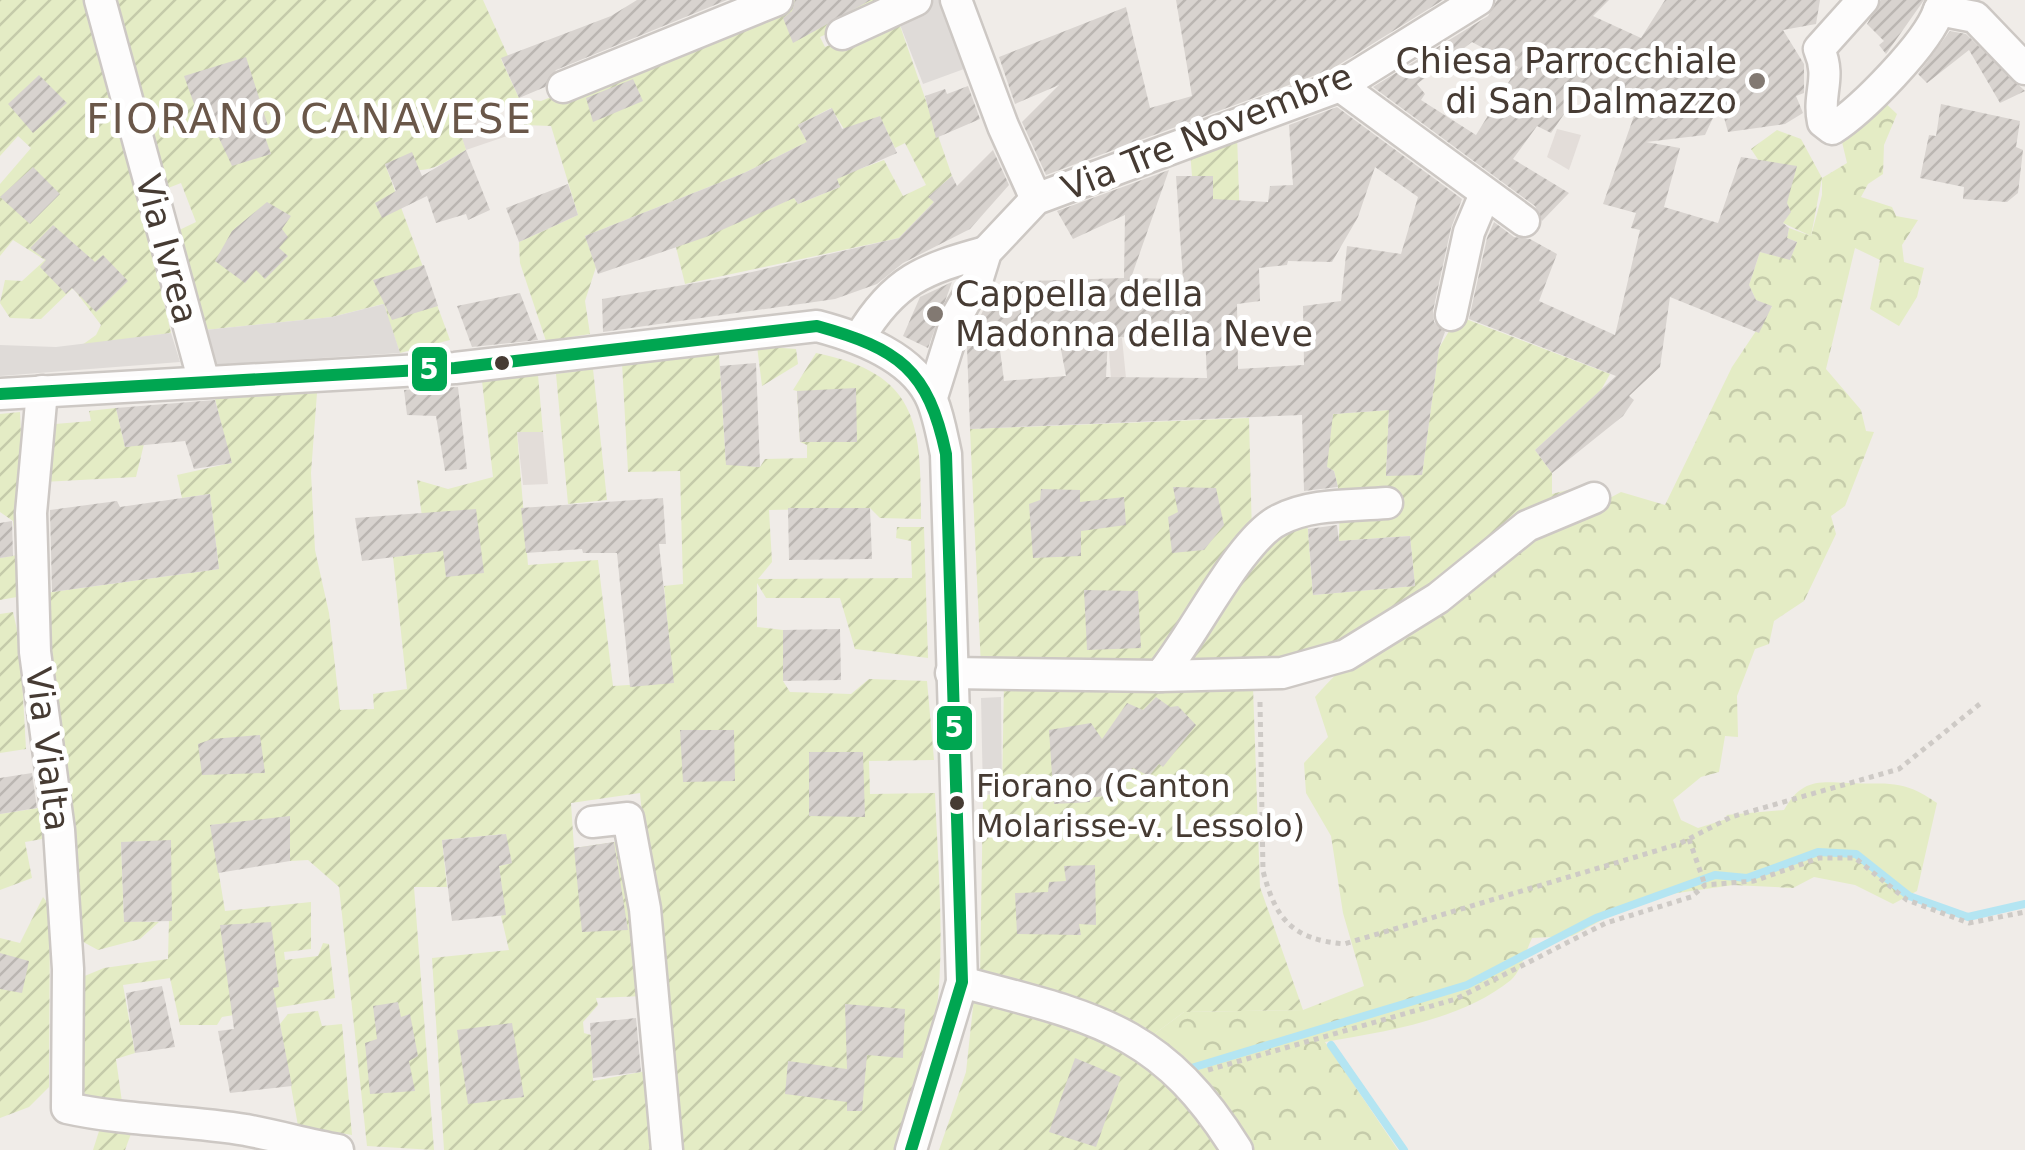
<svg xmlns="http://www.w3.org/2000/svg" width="2025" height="1150" font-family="'DejaVu Sans',sans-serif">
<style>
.industrial{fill:#e3ddd9}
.forest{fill:url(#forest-crowns)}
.garden{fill:url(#garden-furrows);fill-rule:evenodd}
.parking{fill:#dfdbd8}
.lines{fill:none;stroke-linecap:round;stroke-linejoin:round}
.stream{stroke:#b4e5f2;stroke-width:8}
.building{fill:url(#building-hatch);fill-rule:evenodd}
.minor-casing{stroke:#cdc8c4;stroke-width:35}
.path{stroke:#cecac6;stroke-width:5;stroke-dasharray:5 5;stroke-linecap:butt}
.minor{stroke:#fdfcfc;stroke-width:30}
.bus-1-casing{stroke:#fff;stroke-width:20}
.bus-1{stroke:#00a651;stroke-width:12}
.poi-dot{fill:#827972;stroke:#fff;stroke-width:4}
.bus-dot{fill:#463b33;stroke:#fff;stroke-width:4}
.labels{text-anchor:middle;stroke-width:10;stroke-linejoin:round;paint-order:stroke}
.bus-label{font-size:32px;fill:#463b33;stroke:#fff;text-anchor:start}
.poi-label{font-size:35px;fill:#463b33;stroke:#fff;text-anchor:end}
.street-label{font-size:35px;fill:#463b33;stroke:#fff}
.quarter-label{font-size:40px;letter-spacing:2.5px;fill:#6a5749;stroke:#fff}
.line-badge{stroke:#fff;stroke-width:4}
.badge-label{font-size:28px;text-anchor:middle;font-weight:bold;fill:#fff}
</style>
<defs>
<pattern id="forest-crowns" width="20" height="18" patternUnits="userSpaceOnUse" patternTransform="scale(2.5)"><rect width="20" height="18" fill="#e4ecc5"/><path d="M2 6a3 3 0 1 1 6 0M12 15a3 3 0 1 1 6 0" fill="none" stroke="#c5cbaa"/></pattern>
<pattern id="garden-furrows" width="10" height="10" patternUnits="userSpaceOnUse" patternTransform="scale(2.5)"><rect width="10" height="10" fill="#e4ecc5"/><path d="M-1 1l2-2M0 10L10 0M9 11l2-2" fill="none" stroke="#c5cbaa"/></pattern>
<pattern id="building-hatch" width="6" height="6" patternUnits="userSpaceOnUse" patternTransform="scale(2.5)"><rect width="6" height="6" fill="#d8d3cf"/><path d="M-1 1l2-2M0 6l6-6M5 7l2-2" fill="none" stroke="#bbb6b2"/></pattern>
</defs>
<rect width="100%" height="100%" fill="#f0ece8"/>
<g class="industrial">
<path d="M498 111 507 136 466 150 457 125Z"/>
<path d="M1557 129 1581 135 1569 170 1547 157Z"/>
<path d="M1108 337 1122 338 1126 378 1111 379Z"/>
<path d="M517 432H543L548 484 523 485Z"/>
</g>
<path class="forest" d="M1880 98 1897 114 1884 145 1883 174 1868 184 1861 197 1892 207 1896 216 1918 220 1902 245 1904 262 1924 268 1917 297 1899 326 1870 309 1880 260 1855 248 1826 369 1861 410 1866 431 1874 432 1845 506 1831 516 1836 534 1804 601 1774 621 1769 644 1755 649 1737 696 1738 737 1725 736 1719 772 1701 777 1673 800 1681 820 1698 828 1730 818 1726 815 1784 810C1801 780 1817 781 1848 783 1889 785 1901 778 1937 803L1917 891 1893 904 1855 885 1814 877 1793 888 1733 885 1643 898 1572 936 1532 938C1526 951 1521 971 1511 980 1460 1021 1386 1031 1325 1042L1398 1150H1249L1149 1038 1184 1012 1303 1010 1364 986 1343 913 1331 836 1306 793 1304 763 1328 737 1315 697C1397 604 1513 550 1621 492L1665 505 1732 367 1772 307 1756 300 1749 285 1760 252 1790 259 1797 242 1787 238 1789 228 1811 236 1822 195V178L1847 163 1842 142Z"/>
<g class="garden">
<path d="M0 0H85L135 175 171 333 82 345 96 335 101 325 73 288 41 319 10 318 0 303 5 280 22 281 45 260 13 240 0 256V184L31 148 18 136 0 156Z"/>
<path d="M114 0H483L508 56 501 59 519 98 541 101 795 0H880L883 8 820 37 825 47 897 17 952 176 929 196 934 202 899 238 685 284 676 247 794 198 798 204 840 187 821 143 844 129 831 108 798 125 807 142 744 173 585 236 596 267 585 301 590 334 546 341 520 263 519 242 578 215 551 126 524 125 515 103 458 125 466 150C431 171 426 175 385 164L450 340 400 353 383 304 332 317 205 330 173 233 196 222 181 183 163 190ZM880 117 895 148 905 143 926 185 903 196 884 160 860 169 844 129Z"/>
<path d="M1777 130 1801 139 1822 178 1811 236 1783 223 1790 212 1787 203 1751 149Z"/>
<path d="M1237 134 1240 225 1213 209V176H1192L1190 151Z"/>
<path d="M1458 316 1610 374 1601 390 1535 450 1552 473V494L1587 485 1439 587 1315 662 1174 665 1258 545 1307 519 1313 595 1415 586 1410 536 1339 541 1340 496 1334 471 1322 464 1333 414 1389 410 1386 475H1422L1439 348Z"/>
<path d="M757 346 796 349 798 364 762 386Z"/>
<path d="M816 353C921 374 921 427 921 519L880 518 870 508 769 510 772 562 758 579 912 578 911 541 896 538 897 527H924L928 658 855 649 840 598H766L757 583V627L783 630V681L790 692 851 694 869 679 927 681 934 760 869 761 870 794 935 793C940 915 956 1039 894 1150H673L640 793 571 803 574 848 622 841 644 996 596 998 598 1005 583 1022 584 1033 591 1035 593 1081 646 1071 662 1150H444L432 958 509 950 501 916 505 913 499 866 511 863 505 834 442 840 447 887H414L434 1150 367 1146 339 887 308 860 290 861V817L211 825 225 911 311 902V949L284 952 285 960 318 956 323 943 329 944 335 998 222 1017 217 1025H180L170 978 123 985 135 1053 116 1059 122 1102 87 1098 73 1068 75 980 104 968 168 959 171 841 121 842 124 921 159 922 140 939 98 950 76 938 68 811 45 593 219 569 210 494 182 498 177 475 231 463 215 399 317 393 311 473 315 550 329 613 340 710 374 709 373 694 407 689 393 557 427 553 417 480 448 489 493 477 482 381 538 375 543 432H517L528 565 598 560 613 686 673 682 664 586 683 584 680 471 628 472 622 363 719 354 726 464 760 467 765 459 807 458V445L800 442 797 391 793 390Z"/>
<path d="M593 369 607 500 568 504 556 374Z"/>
<path d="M116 408 125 447 144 444 136 477 43 482 41 453 55 424 91 421 89 411Z"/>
<path d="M20 412 28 595 0 600V558L17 555 13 521 0 512V414Z"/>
<path d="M1249 418 1252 535 1157 663 981 667 970 429Z"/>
<path d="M13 612 20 643 26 749 0 753V614Z"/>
<path d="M1004 681 1253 687 1260 887 1303 1010 1184 1012 1149 1038 1073 998 980 977 983 795 1002 793Z"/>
<path d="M45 807 48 838 25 842 32 878 0 890V814Z"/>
<path d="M43 897 50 906 49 1087 29 1107 0 1118V938L20 943Z"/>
<path d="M974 998C1044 1014 1125 1036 1177 1088 1195 1106 1208 1130 1223 1150H939L966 1072Z"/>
<path d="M318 1011 322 1026 342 1024 352 1135 298 1126 280 1024 288 1014Z"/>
<path d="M100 1128 132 1131 125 1150H93Z"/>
</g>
<g class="parking">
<path d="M934 0H940L964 69 923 84 897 17Z"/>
<path d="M384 304 400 353 212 365 205 330 332 317Z"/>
<path d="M171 333 180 362 0 376V345L56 347Z"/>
<path d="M1001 697 1002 793 983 795 981 698Z"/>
</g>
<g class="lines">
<g class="stream">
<path d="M1331 1045 1404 1150"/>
<path d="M1188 1069 1467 985 1596 918 1715 875 1747 878 1818 852 1856 854 1909 896 1968 917 2025 904"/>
</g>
</g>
<g class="building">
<path d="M637 0H727L556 70 545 87 519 98 501 58 611 16Z"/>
<path d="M795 0H871L793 43 783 18 792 11Z"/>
<path d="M1176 0H1443L1332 69 1046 175 1022 122 1059 85 1015 104 999 57 1126 7 1150 108 1192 96Z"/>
<path d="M1497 0H1609L1593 16 1641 38 1665 0H1820L1816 24 1783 30 1804 64V93L1796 96 1803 113 1785 124 1728 132 1720 103 1705 135 1646 142 1680 148 1664 207 1718 223 1741 157 1797 166 1787 203 1791 212 1783 223 1789 228 1787 238 1797 242 1790 260 1760 252 1749 285 1756 300 1772 306 1759 333 1670 297 1660 367 1629 396 1634 400 1623 416 1552 473 1535 450 1616 376 1469 319 1487 238 1494 222 1514 237 1530 239 1557 254 1539 301 1615 335 1640 230 1631 228 1636 213 1603 204 1635 113 1580 91 1551 133 1537 126 1513 159 1569 193 1542 221 1535 206 1373 87 1488 16ZM1472 42 1518 67 1476 135 1421 100 1425 94 1417 84Z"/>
<path d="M1881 0H1924L1886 54 1879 45 1884 41 1867 24Z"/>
<path d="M1950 31 1966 34 2025 91 2000 103 1969 50 1927 83 1918 74Z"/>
<path d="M246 57 270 132 264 134 271 154 232 166 218 136 203 129 184 76Z"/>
<path d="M39 75 67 103 33 133 8 104Z"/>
<path d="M633 79 643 101 593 122 586 98Z"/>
<path d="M968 86 980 119 936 138 925 96 945 89 947 94Z"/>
<path d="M1941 104 2020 121 2016 147 2023 150 2018 193 2007 202 1963 199 1964 187 1920 178 1929 135 1936 136Z"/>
<path d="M1337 107 1462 199 1451 228 1433 311 1434 322 1445 332 1439 348 1422 475 1386 476 1389 410 1333 414 1327 467 1334 471 1338 487 1304 491 1302 415 970 429 967 347 988 299 1000 305 1004 282 1124 278 1125 215 1073 239 1057 211 1169 170 1131 278 1183 279 1176 176H1213V199L1268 202 1270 186 1293 185 1289 125ZM1375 167 1418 197 1401 254 1347 246 1341 301 1303 306 1304 365 1238 369 1237 304 1260 301 1259 268 1287 265 1288 261 1332 262 1358 217ZM1205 333 1207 378 1106 377 1108 338ZM998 334 1059 339 1066 376 1004 381Z"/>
<path d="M832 108 842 129 880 116 897 153 837 179 840 187 798 204 794 198 706 237 598 274 585 236 744 173 807 142 798 125Z"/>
<path d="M466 150 490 210 468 220 466 214 436 223 427 196 382 218 375 203 396 191 385 164 412 152 422 176Z"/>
<path d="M993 150 1009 185 970 229 903 263 877 284 835 299 603 332 602 299 730 277 899 238 934 202 928 197 952 176 957 186Z"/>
<path d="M33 167 60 194 30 224 0 197Z"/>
<path d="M568 184 578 215 519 242 506 208Z"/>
<path d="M267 202 291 216 282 229 288 237 279 248 288 256 265 279 256 270 245 283 215 261 232 231Z"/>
<path d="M53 225 95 262 103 255 128 281 96 312 72 288 66 294 40 267 46 260 30 248Z"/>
<path d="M424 265 438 306 392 320 373 280Z"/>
<path d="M952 282 928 348 903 336 920 297Z"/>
<path d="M520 293 538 340 472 347 457 306Z"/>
<path d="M756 363 760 467 726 465 720 366Z"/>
<path d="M458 387 467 469 445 471 436 416 407 415 404 390Z"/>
<path d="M856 388 857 442H800L797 391Z"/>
<path d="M215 400 232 463 194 469 185 441 125 447 116 408Z"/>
<path d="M1173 487 1216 488 1224 525 1204 550 1172 553 1168 517 1178 512Z"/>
<path d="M1041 489 1080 490V502L1124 497 1126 525 1081 531V556L1033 558 1029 504 1040 500Z"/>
<path d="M210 494 219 569 52 592 50 510 117 501 120 507Z"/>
<path d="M663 498 666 544H659L674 683 630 687 617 553H583L582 549 526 553 521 508Z"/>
<path d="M788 508H870L872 559 789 560Z"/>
<path d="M476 509 484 573 446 577 443 551 362 561 355 518Z"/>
<path d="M12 521 13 556 0 558V523Z"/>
<path d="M1337 525 1339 541 1410 536 1415 586 1313 595 1308 529Z"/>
<path d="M1084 590 1138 591 1141 648 1087 650Z"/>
<path d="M840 629 841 680 783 681V630Z"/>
<path d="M1156 697 1170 707 1178 706 1196 725 1163 767 1159 764 1149 776 1133 768 1102 781 1104 796 1089 798 1090 802 1054 804 1049 730 1091 723 1102 739 1127 703 1143 710Z"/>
<path d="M680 730H734L735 781 683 782Z"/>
<path d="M260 735 265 773 202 775 198 744 212 739Z"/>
<path d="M809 752H863L865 817 809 816Z"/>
<path d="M32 773 37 808 0 814V778Z"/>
<path d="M290 816V861L218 873 210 825Z"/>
<path d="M506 834 512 863 499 866 506 915 452 921 442 840Z"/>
<path d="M171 840 172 921 124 922 121 842Z"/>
<path d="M614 842 628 930 582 932 574 848Z"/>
<path d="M1095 865 1096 925 1079 924 1081 935 1017 934 1015 893 1048 892 1049 882 1066 881 1064 866Z"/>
<path d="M271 922 279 987 273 988 292 1086 230 1093 218 1031 234 1029 220 925Z"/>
<path d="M0 953 29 961 22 993 0 989Z"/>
<path d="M162 986 175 1047 135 1053 126 993Z"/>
<path d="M398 1002 401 1017 410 1014 418 1056 409 1061 415 1091 370 1094 365 1043 377 1039 373 1006Z"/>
<path d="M845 1004 905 1009 903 1058 867 1055 862 1111H847V1102L785 1094 788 1061 847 1069Z"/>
<path d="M636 1018 641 1072 593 1078 590 1023Z"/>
<path d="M512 1023 524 1097 468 1104 457 1030Z"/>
<path d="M1075 1058 1121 1077 1096 1147 1049 1132Z"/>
</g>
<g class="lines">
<defs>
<g id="minor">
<path d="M100 0 204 382"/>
<path d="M956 0 1003 126 1036 199"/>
<path d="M1863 0 1819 49C1832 79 1817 93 1823 122L1832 129C1862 110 1928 43 1939 10"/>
<path d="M1939 10 1975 17 2025 69"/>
<path d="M842 34 916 0"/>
<path d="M1340 86 1524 221"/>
<path d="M563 87 777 0"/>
<path d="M1451 315 1469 232 1485 194"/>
<path d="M860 337C894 280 924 269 986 252"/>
<path d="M42 391 31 513 35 652 59 830 68 969 67 1108C126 1121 186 1120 246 1130 277 1136 307 1144 338 1150"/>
<path d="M0 394 455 368 817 326C859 337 914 357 932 400 939 417 942 436 946 454L962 982 911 1150"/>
<path d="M932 397 958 314 977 281 986 252 1036 199 1340 86 1478 0"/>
<path d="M951 673 1160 676C1192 639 1240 539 1279 520 1311 503 1351 506 1387 503"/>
<path d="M1160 676 1282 673 1346 655 1438 598 1527 526 1594 498"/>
<path d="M592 822 628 818 645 909 667 1150"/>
<path d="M962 982C1092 1017 1161 1027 1237 1150"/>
</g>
</defs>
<use href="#minor" class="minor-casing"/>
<g class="path">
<path d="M1260 702 1263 871C1276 920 1292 939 1344 944L1679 844 1731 817 1899 769 1981 703"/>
<path d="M1689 839 1705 885"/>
<path d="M1208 1070 1456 999 1606 923 1691 897 1705 885 1754 881 1819 858H1855L1907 900 1969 923 2025 912"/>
</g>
<use href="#minor" class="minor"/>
<defs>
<path id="bus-1" d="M0 394 455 368 817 326C899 349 928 369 946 454L962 982 911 1150"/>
</defs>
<use href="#bus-1" class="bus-1-casing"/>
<use href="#bus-1" class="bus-1"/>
</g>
<g class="poi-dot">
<circle cx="1757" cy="81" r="10"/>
<circle cx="935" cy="314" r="10"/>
</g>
<g class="bus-dot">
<circle cx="502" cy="363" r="9"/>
<circle cx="957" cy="803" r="9"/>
</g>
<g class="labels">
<g class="bus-label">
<text x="976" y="797">Fiorano (Canton<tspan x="976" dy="40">Molarisse-v. Lessolo)</tspan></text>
</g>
<g class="poi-label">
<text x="1737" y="73">Chiesa Parrocchiale<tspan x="1737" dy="40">di San Dalmazzo</tspan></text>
<text x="955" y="306" text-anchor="start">Cappella della<tspan x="955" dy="40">Madonna della Neve</tspan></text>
</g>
<g class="street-label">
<text transform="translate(1207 132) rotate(-22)" y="12">Via Tre Novembre</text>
<text transform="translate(167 249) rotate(75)" y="12">Via Ivrea</text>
<text transform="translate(48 749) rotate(83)" y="12">Via Vialta</text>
</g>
<g class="quarter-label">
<text x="310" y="133">FIORANO CANAVESE</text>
</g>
</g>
<g class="line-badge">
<rect x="410" y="345" width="39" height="48" rx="10" fill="#00a651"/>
<rect x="935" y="704" width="39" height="48" rx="10" fill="#00a651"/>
</g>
<g class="badge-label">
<text x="429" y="379">5</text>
<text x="954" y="737">5</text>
</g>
</svg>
